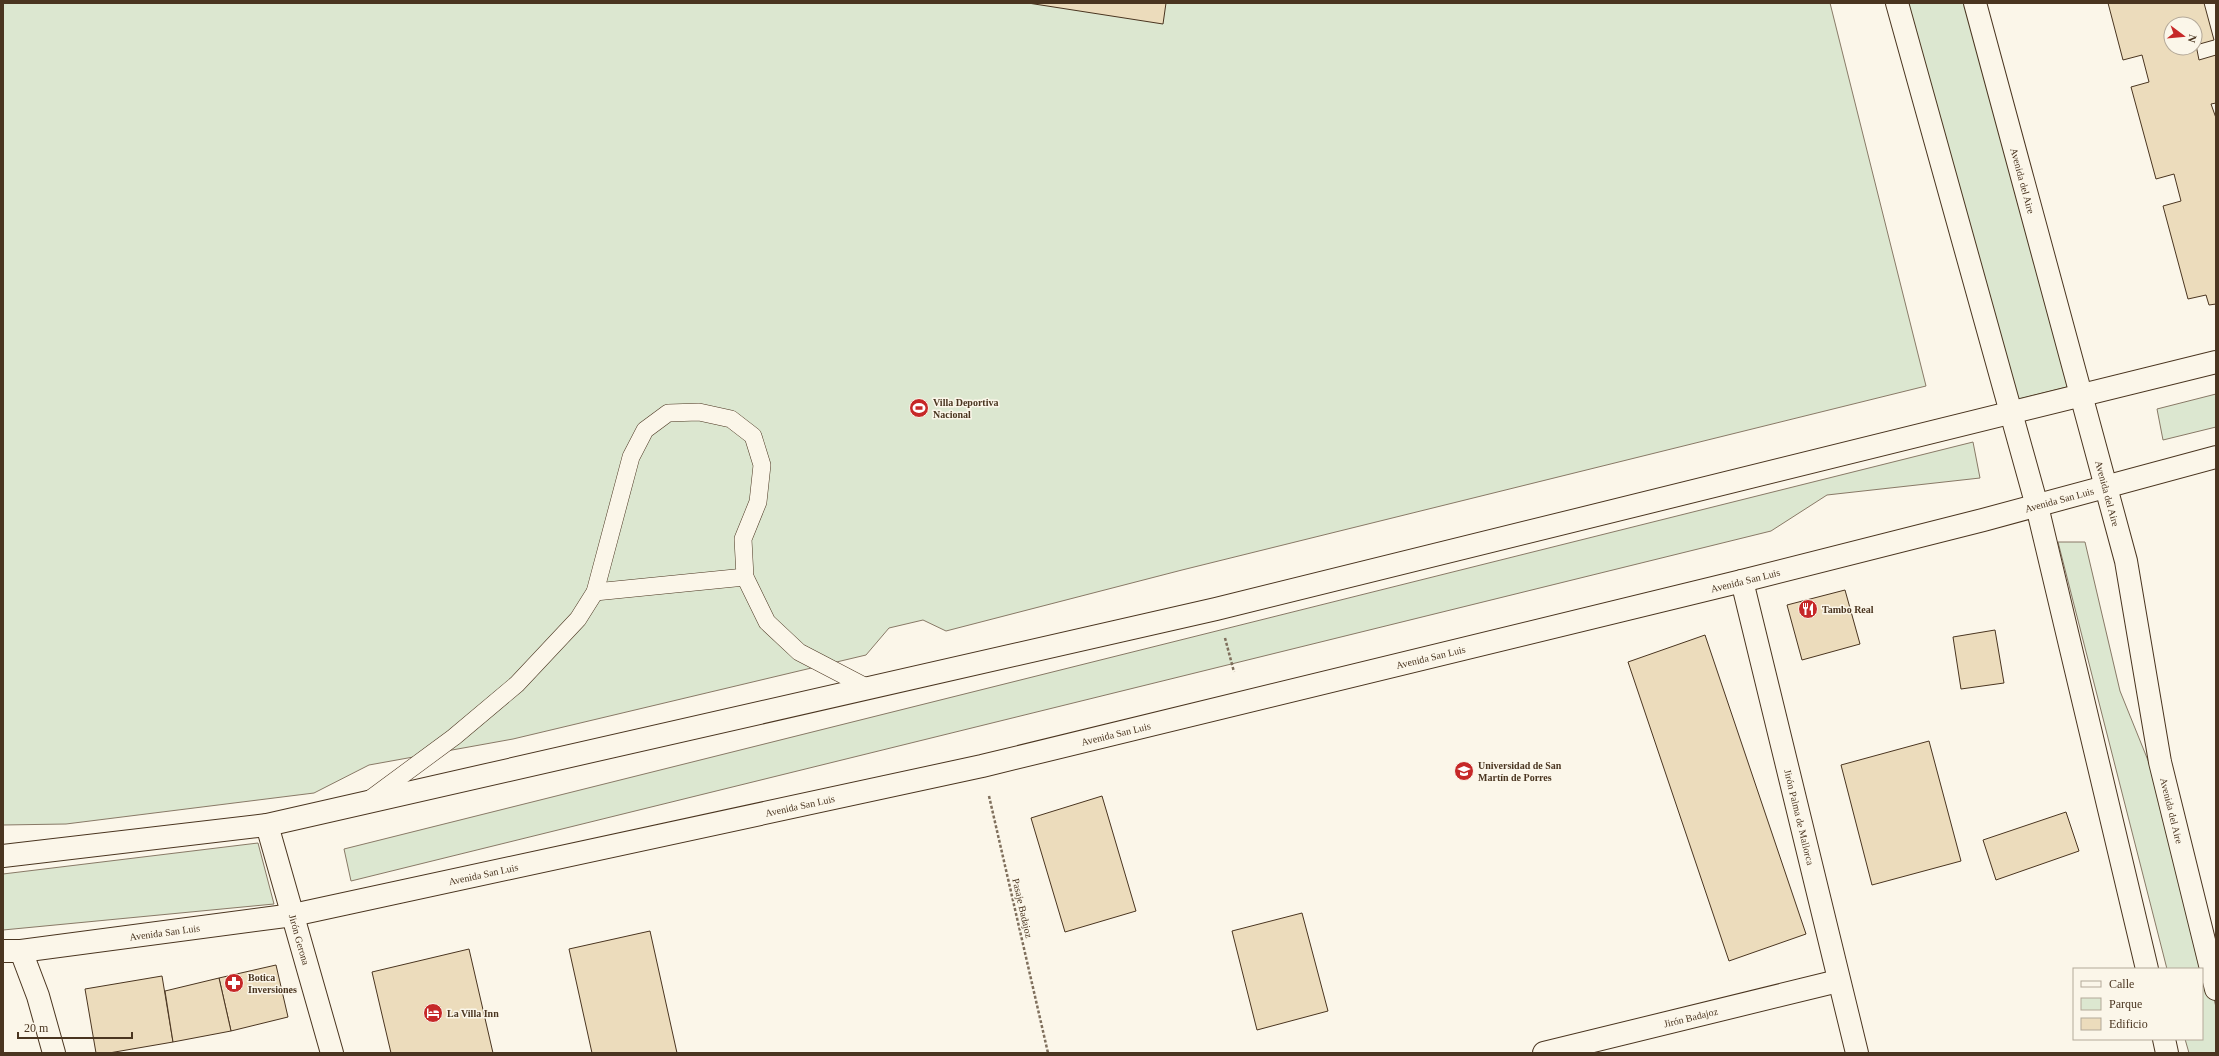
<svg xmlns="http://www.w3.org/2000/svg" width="2219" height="1056" font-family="'Times New Roman',serif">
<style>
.green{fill:#dce7d0;stroke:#887966}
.building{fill:#ecdcbc;stroke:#4a3520;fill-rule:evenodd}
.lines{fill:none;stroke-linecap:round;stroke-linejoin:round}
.lane-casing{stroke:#4a3520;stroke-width:18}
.street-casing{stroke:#4a3520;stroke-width:24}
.secondary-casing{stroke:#4a3520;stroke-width:24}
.path{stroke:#7f6f5c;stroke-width:2.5;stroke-dasharray:3 2;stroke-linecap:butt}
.lane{stroke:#fbf6e9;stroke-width:17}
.street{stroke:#fbf6e9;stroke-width:22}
.secondary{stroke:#fbf6e9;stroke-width:22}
.labels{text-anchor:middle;stroke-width:3;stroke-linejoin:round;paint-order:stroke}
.street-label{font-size:10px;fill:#4a3520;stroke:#fbf6e9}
.poi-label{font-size:10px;font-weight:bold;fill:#4a3520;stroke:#fbf6e9;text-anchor:start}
</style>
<rect width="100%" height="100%" fill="#fbf6e9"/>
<g class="green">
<path d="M3 3H1830L1926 386 1182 570 946 631 923 620 889 628 866 655 513 739 369 765 314 793 66 824 3 825Z"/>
<path d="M1904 3H1967L2071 386 2015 400Z"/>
<path d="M2216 394V427L2163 440 2157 409Z"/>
<path d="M1973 442 1980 478 1827 495 1771 531 351 881 344 849Z"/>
<path d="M2058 542H2085L2120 691 2164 800 2216 1007V1053H2189L2185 1039H2202V969H2167Z"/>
<path d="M258 843 274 904 3 930V874Z"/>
</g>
<g class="building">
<path d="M1028 3H1166L1163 24Z"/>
<path d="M2108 3H2204L2214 40 2196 45 2199 60 2216 55V103L2211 104 2216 118V304L2209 305 2206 295 2188 299 2163 206 2181 201 2174 174 2156 179 2131 87 2149 82 2142 55 2123 60ZM2171 24H2195V48H2171Z"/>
<path d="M1845 590 1860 644 1802 660 1787 605Z"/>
<path d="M1995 630 2004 683 1961 689 1953 637Z"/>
<path d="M1705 635 1806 934 1729 961 1628 662Z"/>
<path d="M1929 741 1961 861 1872 885 1841 765Z"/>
<path d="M1102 796 1136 911 1065 932 1031 818Z"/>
<path d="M2066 812 2079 851 1996 880 1983 840Z"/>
<path d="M1302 913 1328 1011 1257 1030 1232 931Z"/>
<path d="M650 931 677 1053H592L569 949Z"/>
<path d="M469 949 493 1053H391L372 972Z"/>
<path d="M276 965 288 1017 231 1031 219 978Z"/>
<path d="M162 976 173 1042 109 1053H96L85 989Z"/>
<path d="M219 978 231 1031 173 1042 165 991Z"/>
</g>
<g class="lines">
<defs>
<g id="lane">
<path d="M595 592 745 577"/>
<path d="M370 799 454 737 517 684 578 619 595 592 631 457 645 430 668 413 699 412 731 419 753 436 762 465 758 502 743 539 745 577 767 622 799 652 870 689"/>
</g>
<g id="street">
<path id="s1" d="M1742 581 1857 1053"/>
<path id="s2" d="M267 825 332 1053"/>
<path d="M21 951 38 996 54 1053"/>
<path id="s3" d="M1544 1053 1838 981"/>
</g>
<g id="secondary">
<path d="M1897 3 2037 506 2147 969"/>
<path id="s4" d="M1975 3 2126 561 2160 762 2216 989"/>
<path d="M3 856 267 825 1216 609 2216 362"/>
<path id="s5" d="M3 951H21L293 915 982 766 1742 581 1983 520 2216 457"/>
<path d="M2164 1039 2167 1053"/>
</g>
</defs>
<use href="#lane" class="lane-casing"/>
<use href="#street" class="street-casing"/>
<use href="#secondary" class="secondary-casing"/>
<g class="path">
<path d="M1225 638 1234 672"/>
<path d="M989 796 1048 1053"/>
</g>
<use href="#lane" class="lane"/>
<use href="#street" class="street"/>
<use href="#secondary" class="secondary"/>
</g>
<defs>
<symbol id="stadium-disc" viewBox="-11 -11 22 22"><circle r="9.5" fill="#c62828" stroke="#fbf6e9"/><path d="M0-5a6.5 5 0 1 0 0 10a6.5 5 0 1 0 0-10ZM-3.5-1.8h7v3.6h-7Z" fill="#fff"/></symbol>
<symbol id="restaurant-disc" viewBox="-11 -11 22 22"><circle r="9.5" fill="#c62828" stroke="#fbf6e9"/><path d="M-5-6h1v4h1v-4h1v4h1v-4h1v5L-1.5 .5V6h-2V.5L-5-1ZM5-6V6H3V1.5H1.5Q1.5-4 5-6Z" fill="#fff"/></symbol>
<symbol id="university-disc" viewBox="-11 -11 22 22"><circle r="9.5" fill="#c62828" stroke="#fbf6e9"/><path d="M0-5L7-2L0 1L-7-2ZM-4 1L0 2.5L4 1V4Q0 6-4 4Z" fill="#fff"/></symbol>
<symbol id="pharmacy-disc" viewBox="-11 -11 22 22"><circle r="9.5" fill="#c62828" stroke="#fbf6e9"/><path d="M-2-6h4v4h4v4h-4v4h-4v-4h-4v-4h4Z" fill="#fff"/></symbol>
<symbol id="hotel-disc" viewBox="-11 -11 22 22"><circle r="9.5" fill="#c62828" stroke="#fbf6e9"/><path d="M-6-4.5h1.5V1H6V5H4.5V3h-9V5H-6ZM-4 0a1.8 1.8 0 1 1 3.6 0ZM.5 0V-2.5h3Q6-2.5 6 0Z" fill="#fff"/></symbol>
</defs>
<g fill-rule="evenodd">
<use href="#stadium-disc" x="908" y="397" width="22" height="22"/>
<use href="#restaurant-disc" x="1797" y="598" width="22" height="22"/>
<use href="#university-disc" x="1453" y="760" width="22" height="22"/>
<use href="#pharmacy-disc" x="223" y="972" width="22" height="22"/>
<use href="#hotel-disc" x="422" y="1002" width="22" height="22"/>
</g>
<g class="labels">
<g class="street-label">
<text dy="4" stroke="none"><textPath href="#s4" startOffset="184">Avenida del Aire</textPath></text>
<text dy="4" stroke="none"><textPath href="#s4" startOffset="508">Avenida del Aire</textPath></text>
<text dy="4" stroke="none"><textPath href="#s5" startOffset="2107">Avenida San Luis</textPath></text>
<text dy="4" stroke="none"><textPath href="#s5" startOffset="1783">Avenida San Luis</textPath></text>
<text dy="4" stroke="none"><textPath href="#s5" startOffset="1459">Avenida San Luis</textPath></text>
<text dy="4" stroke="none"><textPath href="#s5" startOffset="1135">Avenida San Luis</textPath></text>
<text dy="4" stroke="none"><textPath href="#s5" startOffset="811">Avenida San Luis</textPath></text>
<text dy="4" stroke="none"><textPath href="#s4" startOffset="832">Avenida del Aire</textPath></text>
<text dy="4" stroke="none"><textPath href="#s1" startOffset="243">Jirón Palma de Mallorca</textPath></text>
<text dy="4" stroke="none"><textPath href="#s5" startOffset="487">Avenida San Luis</textPath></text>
<text transform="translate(1023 908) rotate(77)" y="4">Pasaje Badajoz</text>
<text dy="4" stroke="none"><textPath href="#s5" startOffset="163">Avenida San Luis</textPath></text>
<text dy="4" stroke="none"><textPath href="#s2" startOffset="119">Jirón Gerona</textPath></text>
<text dy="4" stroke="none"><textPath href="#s3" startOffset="151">Jirón Badajoz</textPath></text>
</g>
<g class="poi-label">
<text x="933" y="406">Villa Deportiva<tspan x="933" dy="12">Nacional</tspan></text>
<text x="1822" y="613">Tambo Real</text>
<text x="1478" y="769">Universidad de San<tspan x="1478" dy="12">Martín de Porres</tspan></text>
<text x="248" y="981">Botica<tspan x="248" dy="12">Inversiones</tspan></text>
<text x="447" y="1017">La Villa Inn</text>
</g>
</g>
<rect width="2219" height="1056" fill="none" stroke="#4a3520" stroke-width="8"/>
<rect x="2073" y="968" width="130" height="72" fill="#fbf6e9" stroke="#b4a999"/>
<rect x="2081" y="981" width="20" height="6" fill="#fbf6e9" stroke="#b4a999"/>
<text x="2109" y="988" font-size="12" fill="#4a3520">Calle</text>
<rect x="2081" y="998" width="20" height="12" fill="#dce7d0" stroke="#b4a999"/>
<text x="2109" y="1008" font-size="12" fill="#4a3520">Parque</text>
<rect x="2081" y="1018" width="20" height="12" fill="#ecdcbc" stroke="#b4a999"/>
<text x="2109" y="1028" font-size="12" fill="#4a3520">Edificio</text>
<g transform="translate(2183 36) rotate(106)"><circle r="19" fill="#fbf6e9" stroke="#b4a999"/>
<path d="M0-3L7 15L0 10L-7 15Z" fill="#c62828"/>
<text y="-6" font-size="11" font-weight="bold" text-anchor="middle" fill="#4a3520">N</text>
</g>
<path d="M18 1032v6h114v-6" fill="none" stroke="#4a3520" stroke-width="2"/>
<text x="24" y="1032" font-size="12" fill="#4a3520" stroke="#fbf6e9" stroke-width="3" paint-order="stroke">20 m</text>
</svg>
